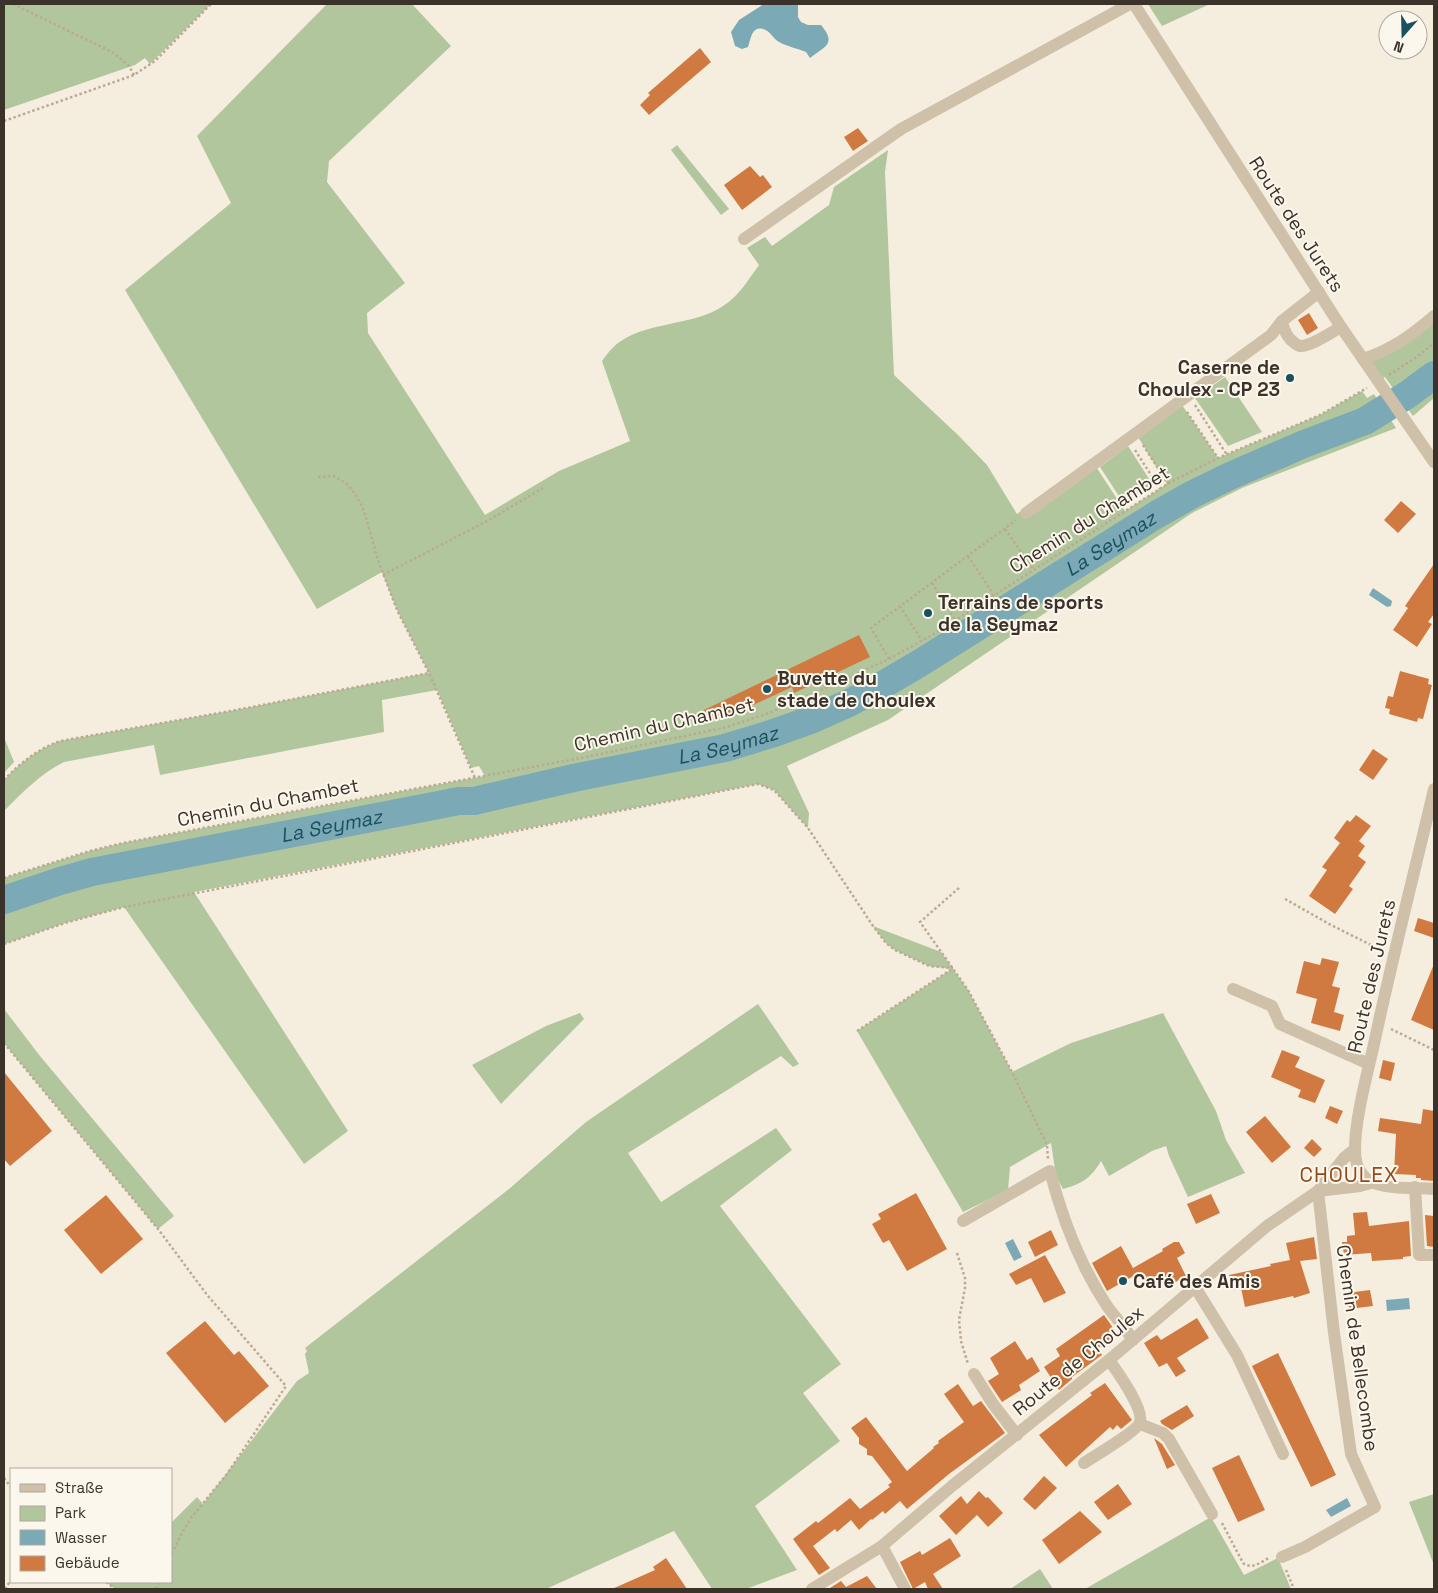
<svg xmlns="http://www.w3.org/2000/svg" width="1438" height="1593" font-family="'Space Grotesk',sans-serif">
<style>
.green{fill:#b1c69d}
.water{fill:#7ba9b5}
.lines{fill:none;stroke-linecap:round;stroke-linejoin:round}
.river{stroke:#7ba9b5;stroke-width:28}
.building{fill:#d07a41}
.path{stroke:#bbaa93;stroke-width:2.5;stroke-dasharray:2.5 2.5;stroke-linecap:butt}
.minor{stroke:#cfc0a9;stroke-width:12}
.poi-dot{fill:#1a5161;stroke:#fcf7ec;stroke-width:2}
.labels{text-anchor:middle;stroke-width:4;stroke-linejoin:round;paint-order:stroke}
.street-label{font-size:19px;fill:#3b3229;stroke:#fcf7ec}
.poi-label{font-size:19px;font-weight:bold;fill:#3b3229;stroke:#fcf7ec;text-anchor:start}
.water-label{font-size:20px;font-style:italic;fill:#1a5161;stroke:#fcf7ec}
.quarter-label{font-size:21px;letter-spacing:1px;fill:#924a1b;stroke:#fcf7ec}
</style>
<rect width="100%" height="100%" fill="#f5eede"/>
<g class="green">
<path d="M4 4H211L150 64 145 58 135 65 4 110Z"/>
<path d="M327 4H412L451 46 329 161 327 182 405 283 367 313 368 333 485 515 559 471 630 441 602 361C607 354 613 346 621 341 651 321 693 326 723 306 739 296 748 280 759 265L747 248 765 237 772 246 829 205 834 187 888 150 885 172 894 375 958 435 987 465 1017 514 1091 459 1125 511 1167 484 1138 437 1182 405 1218 458 1320 415 1362 391 1367 398 1374 394 1396 428 1242 488 1192 513 888 720 787 766 809 813 808 828 774 790 758 784 194 892 348 1131 304 1164 124 907 65 923 4 944V878L90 851 123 843 485 776 479 766 471 768 437 690 382 700 384 732 160 775 154 745 64 762C40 774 23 792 4 811V780C20 763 38 749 60 741L236 710 429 673 397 610 382 572 317 609 125 290 231 203 197 136Z"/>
<path d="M1148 4H1210L1162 26Z"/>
<path d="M677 145 729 209 721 215 671 150Z"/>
<path d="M1434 316V398L1413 416 1385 377 1377 381 1363 359Z"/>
<path d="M1225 377 1262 432 1228 446 1195 398Z"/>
<path d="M1128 446 1153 485 1124 504 1100 467Z"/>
<path d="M4 737 14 762 4 773Z"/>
<path d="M873 926 941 952 968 990 1012 1072 1071 1043 1163 1013 1216 1111 1226 1140 1245 1173 1188 1197 1169 1156 1166 1146 1152 1151 1109 1176 1101 1161C1092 1177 1082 1184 1063 1189L1056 1176 1051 1143 1010 1167 1008 1190 963 1212 857 1031 952 969 929 966 895 950 886 943Z"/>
<path d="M758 1004 799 1064 793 1067 781 1056 628 1153 661 1202 776 1128 792 1150 720 1206 841 1364 803 1393 840 1441 755 1506 797 1570 746 1589H712L674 1531 546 1589H115L106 1582H171V1523L197 1497 203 1504 297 1381 309 1373 305 1354 307 1351 305 1348 509 1189 586 1122Z"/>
<path d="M4 1009 40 1056 174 1216 158 1229 4 1043Z"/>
<path d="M580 1013 584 1019 501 1104 472 1065 546 1026Z"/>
<path d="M1434 1494V1565L1409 1502Z"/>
<path d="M1211 1517 1244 1575 1278 1558 1291 1589H1085Z"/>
<path d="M1040 1569 1053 1589H1010Z"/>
</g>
<g class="water">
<path d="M764 4H798V17L801 22 808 25H821C837 44 825 46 810 58L806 52C797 48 788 47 779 42 772 38 768 26 757 29 751 31 750 42 748 47L742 49 735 46 731 32 739 20Z"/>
<path d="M1373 588 1392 601 1391 606 1387 607 1369 595Z"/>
<path d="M1013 1239 1022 1257 1014 1261 1005 1243Z"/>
<path d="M1409 1298 1410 1309 1387 1311 1386 1300Z"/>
<path d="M1347 1498 1351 1506 1331 1517 1326 1510Z"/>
</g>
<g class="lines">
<path class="river" id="s1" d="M4 900 60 881 92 872 459 801H474L578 777 725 748 774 733 813 719 849 703 881 686 920 663 1156 515 1193 494 1230 476 1304 444 1365 421 1407 395 1434 375"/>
</g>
<g class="building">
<path d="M700 48 711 62 649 115 640 105 650 95 648 93Z"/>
<path d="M858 128 868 141 853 151 844 137Z"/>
<path d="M750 166 760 177 763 175 772 187 742 210 724 185Z"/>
<path d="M1309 313 1318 328 1307 335 1298 320Z"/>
<path d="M1401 501 1416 514 1398 533 1384 520Z"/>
<path d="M1434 564V614L1428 622 1432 624 1417 647 1393 630 1408 608 1405 606Z"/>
<path d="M859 635 870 657 794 693 792 687 723 719 721 715 710 721 704 710Z"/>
<path d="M1400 671 1429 679 1428 684 1432 685 1423 719 1418 718 1417 722 1389 714 1390 709 1385 708 1388 696 1393 697Z"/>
<path d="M1373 749 1388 759 1373 780 1359 770Z"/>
<path d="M1356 815 1371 826 1359 841 1365 846 1358 856 1366 862 1349 886 1353 889 1335 914 1309 896 1327 870 1322 867 1340 843 1334 838 1347 820 1350 822Z"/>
<path d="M1418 918 1434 923V938L1414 931Z"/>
<path d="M1322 958 1339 962 1332 986 1340 988 1334 1012 1344 1015 1340 1031 1311 1023 1317 999 1296 993 1304 961 1320 965Z"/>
<path d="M1434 964V1030L1411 1020Z"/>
<path d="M1282 1050 1300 1057 1295 1067 1325 1080 1315 1103 1298 1097 1301 1090 1271 1077Z"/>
<path d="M1383 1060 1395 1063 1391 1081 1379 1078Z"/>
<path d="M4 1072 52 1131 10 1166 4 1159Z"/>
<path d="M1330 1106 1343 1111 1337 1124 1325 1118Z"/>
<path d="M1423 1109 1434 1111V1181L1421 1180V1178H1416V1175L1394 1174 1396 1134 1378 1131 1380 1118 1421 1124Z"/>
<path d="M1265 1116 1291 1147 1272 1163 1246 1132Z"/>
<path d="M1312 1139 1322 1149 1314 1157 1304 1148Z"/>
<path d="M916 1193 947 1249 907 1271 889 1240 883 1243 872 1224 881 1219 878 1214Z"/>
<path d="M1211 1194 1220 1213 1196 1224 1187 1204Z"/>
<path d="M106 1195 143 1239 101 1274 64 1230Z"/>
<path d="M1367 1212 1369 1226 1409 1221 1411 1256 1403 1257V1259L1372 1261 1371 1253 1344 1255 1342 1242H1347V1236L1355 1235 1353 1213Z"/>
<path d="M1425 1215 1434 1216V1247L1427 1246Z"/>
<path d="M1051 1230 1058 1245 1035 1257 1028 1242Z"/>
<path d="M1314 1237 1317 1259 1300 1261 1310 1293 1294 1298 1293 1296 1245 1307 1241 1288 1233 1290 1229 1275 1271 1266 1270 1264 1290 1260 1286 1243Z"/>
<path d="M1174 1242H1179L1185 1253 1177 1258 1186 1276 1167 1287 1160 1274 1143 1283 1133 1269 1137 1274 1107 1291 1092 1263 1121 1246 1133 1268 1163 1251 1162 1249Z"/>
<path d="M1045 1255 1066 1293 1044 1303 1031 1278 1016 1285 1009 1274Z"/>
<path d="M1370 1290 1373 1306 1349 1309 1347 1293Z"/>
<path d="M1104 1315 1118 1335 1098 1348 1102 1355 1072 1377V1379L1059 1390 1044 1367 1060 1356 1056 1349Z"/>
<path d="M1197 1318 1209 1338 1177 1358 1186 1371 1176 1377 1167 1363 1159 1367 1144 1343 1157 1335 1161 1340Z"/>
<path d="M205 1321 234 1355 239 1351 269 1386 225 1423 166 1353Z"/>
<path d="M1015 1341 1027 1360 1032 1357 1040 1371 1019 1385 1021 1390 1002 1402 988 1381 999 1374 990 1358Z"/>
<path d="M1278 1353 1336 1475 1311 1487 1252 1366Z"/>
<path d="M1105 1383 1132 1420 1121 1429 1117 1425 1113 1430 1110 1427 1066 1467 1039 1435 1092 1395 1090 1393Z"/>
<path d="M958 1384 973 1406 981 1401 1005 1433 949 1474 907 1509 900 1501 885 1514 883 1511 872 1520 871 1519 859 1530 851 1520 837 1532 835 1529 813 1546 830 1568 819 1575 793 1539 816 1521 818 1523 850 1498 860 1509 890 1487 888 1485 892 1482 872 1456 867 1455V1449L859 1444V1438L851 1428 866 1417 907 1471 934 1448 933 1447 939 1443 938 1441 964 1422 944 1394Z"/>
<path d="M1187 1405 1194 1416 1172 1430 1162 1424 1160 1421Z"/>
<path d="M1154 1438 1162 1444 1175 1465 1167 1469Z"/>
<path d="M1239 1455 1265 1510 1238 1522 1212 1468Z"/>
<path d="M1044 1476 1057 1488 1035 1510 1023 1499Z"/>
<path d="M1118 1484 1132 1504 1108 1520 1094 1502Z"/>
<path d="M979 1491 986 1498 988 1497 1003 1513 988 1527 977 1515 956 1535 939 1516 961 1496 967 1504Z"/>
<path d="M1080 1511 1102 1532 1059 1564 1042 1540Z"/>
<path d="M950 1538 961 1556 933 1574 943 1589H928L925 1582 913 1589 900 1562 920 1551 922 1555Z"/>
<path d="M666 1558 687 1589H612L655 1570 653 1567Z"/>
<path d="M867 1576 877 1589H831L830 1588 841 1581 846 1587Z"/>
</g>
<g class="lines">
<g class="path">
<path d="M13 4 114 53 129 66 134 75"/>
<path d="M4 121 134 75 155 61 211 4"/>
<path d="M1389 375 1418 356 1434 343"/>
<path d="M1195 405 1227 455"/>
<path d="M1187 412 1218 458"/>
<path d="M1143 445 1168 484"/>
<path d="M1135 450 1160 489"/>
<path d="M318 477 334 476 347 484 356 495 364 511 378 560 397 610 429 673 475 778"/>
<path d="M1005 529 1034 570"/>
<path d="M968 556 994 595"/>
<path d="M383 575 489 520 543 488"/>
<path d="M932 583 955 620"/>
<path d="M900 606 922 641"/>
<path d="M889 659 871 628 1016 520"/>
<path d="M4 780C20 763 38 749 60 741L236 710 429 673"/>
<path d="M4 878 90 851 123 843 586 757 727 727 769 713 889 659 934 634 1169 483 1218 458 1320 415 1367 388"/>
<path d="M959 888 920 922 968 990 1012 1072 1047 1145 1048 1159"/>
<path d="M1285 899 1331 925 1381 950"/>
<path d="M4 944 65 923 124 907 758 784 774 790 808 828 873 926 886 943 895 950 929 966 953 968"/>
<path d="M1391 1029 1434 1050"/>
<path d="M857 1031 952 969"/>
<path d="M4 1043 158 1229 208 1296 286 1386 227 1474 191 1518 182 1533 171 1555"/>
<path d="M957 1253 965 1278V1288L959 1320 961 1341 968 1364"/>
<path d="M4 1478 11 1487"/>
<path d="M1222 1523 1243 1563C1252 1570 1261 1562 1269 1558"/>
<path d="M1286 1570 1294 1589"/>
<path d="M106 1582 115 1589"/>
<path d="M5 1589 11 1580"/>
<path d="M156 1589 159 1582"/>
</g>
<g class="minor">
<path d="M1134 4 1341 327 1434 462"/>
<path d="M744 239 901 129 1130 4"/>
<path d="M1282 321C1283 328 1285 333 1290 339 1293 342 1297 345 1300 346 1310 347 1332 332 1341 327"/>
<path d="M1363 359C1391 350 1412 335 1434 316"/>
<path d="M1026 513 1271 335 1282 321 1319 292"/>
<path d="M1434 789C1414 874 1392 959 1374 1044 1367 1075 1355 1119 1355 1149 1355 1157 1357 1168 1362 1174 1375 1192 1414 1187 1434 1189"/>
<path d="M1233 989 1272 1006 1280 1024 1369 1064"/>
<path d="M1415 1187 1419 1255H1434"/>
<path d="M1318 1191 1360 1186 1371 1183"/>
<path d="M963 1221 1050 1171C1062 1218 1080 1265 1107 1306 1115 1317 1125 1328 1133 1340"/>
<path d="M1195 1287 1237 1355 1283 1454"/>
<path d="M974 1374 993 1404 1017 1435"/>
<path d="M1140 1424 1163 1433 1169 1439 1212 1514"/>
<path d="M1084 1463C1094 1456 1138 1431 1140 1422 1144 1409 1117 1371 1109 1360"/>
<path d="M882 1546 905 1589"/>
<path d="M1282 1557 1305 1547 1375 1507 1351 1454 1334 1333 1318 1191"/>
<path d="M812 1589 882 1546 952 1486 1109 1360 1267 1226 1318 1191 1344 1158 1355 1149"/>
</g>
</g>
<g class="poi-dot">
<circle cx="1290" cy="378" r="5"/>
<circle cx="928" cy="613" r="5"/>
<circle cx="767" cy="689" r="5"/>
<circle cx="1123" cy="1281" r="5"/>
</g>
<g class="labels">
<g class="street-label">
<text transform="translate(1297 224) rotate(57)" y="7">Route des Jurets</text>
<text transform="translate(1089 519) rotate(-32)" y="7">Chemin du Chambet</text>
<text transform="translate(664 724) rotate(-13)" y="7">Chemin du Chambet</text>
<text transform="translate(268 802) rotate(-11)" y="7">Chemin du Chambet</text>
<text transform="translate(1371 976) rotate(-77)" y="7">Route des Jurets</text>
<text transform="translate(1358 1348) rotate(82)" y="7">Chemin de Bellecombe</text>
<text transform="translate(1078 1360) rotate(-39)" y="7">Route de Choulex</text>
</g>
<g class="poi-label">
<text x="1280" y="374" text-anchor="end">Caserne de<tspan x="1280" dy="22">Choulex - CP 23</tspan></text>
<text x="938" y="609">Terrains de sports<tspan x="938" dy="22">de la Seymaz</tspan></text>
<text x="777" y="685">Buvette du<tspan x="777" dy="22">stade de Choulex</tspan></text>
<text x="1133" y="1288">Café des Amis</text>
</g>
<g class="water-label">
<text dy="7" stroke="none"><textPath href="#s1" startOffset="1176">La Seymaz</textPath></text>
<text dy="7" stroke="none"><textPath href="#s1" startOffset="741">La Seymaz</textPath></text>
<text dy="7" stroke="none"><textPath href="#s1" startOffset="336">La Seymaz</textPath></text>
</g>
<g class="quarter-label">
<text x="1349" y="1182">CHOULEX</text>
</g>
</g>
<rect width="1438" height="1593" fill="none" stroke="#3b3229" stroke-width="10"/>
<rect x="10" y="1468" width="162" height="115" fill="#fcf7ec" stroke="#afa89e"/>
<rect x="20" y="1484" width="25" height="8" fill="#cfc0a9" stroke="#afa89e"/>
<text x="55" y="1493" font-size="15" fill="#3b3229">Straße</text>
<rect x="20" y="1506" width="25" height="15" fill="#b1c69d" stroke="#afa89e"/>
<text x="55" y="1518" font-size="15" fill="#3b3229">Park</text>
<rect x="20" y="1530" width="25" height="15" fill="#7ba9b5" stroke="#afa89e"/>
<text x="55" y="1543" font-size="15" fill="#3b3229">Wasser</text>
<rect x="20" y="1556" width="25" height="15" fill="#d07a41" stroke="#afa89e"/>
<text x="55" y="1568" font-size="15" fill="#3b3229">Gebäude</text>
<g transform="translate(1403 35) rotate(200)"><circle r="24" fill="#fcf7ec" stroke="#afa89e"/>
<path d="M0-4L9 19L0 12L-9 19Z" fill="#1a5161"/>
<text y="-8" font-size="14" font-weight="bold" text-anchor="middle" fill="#3b3229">N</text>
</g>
</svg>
